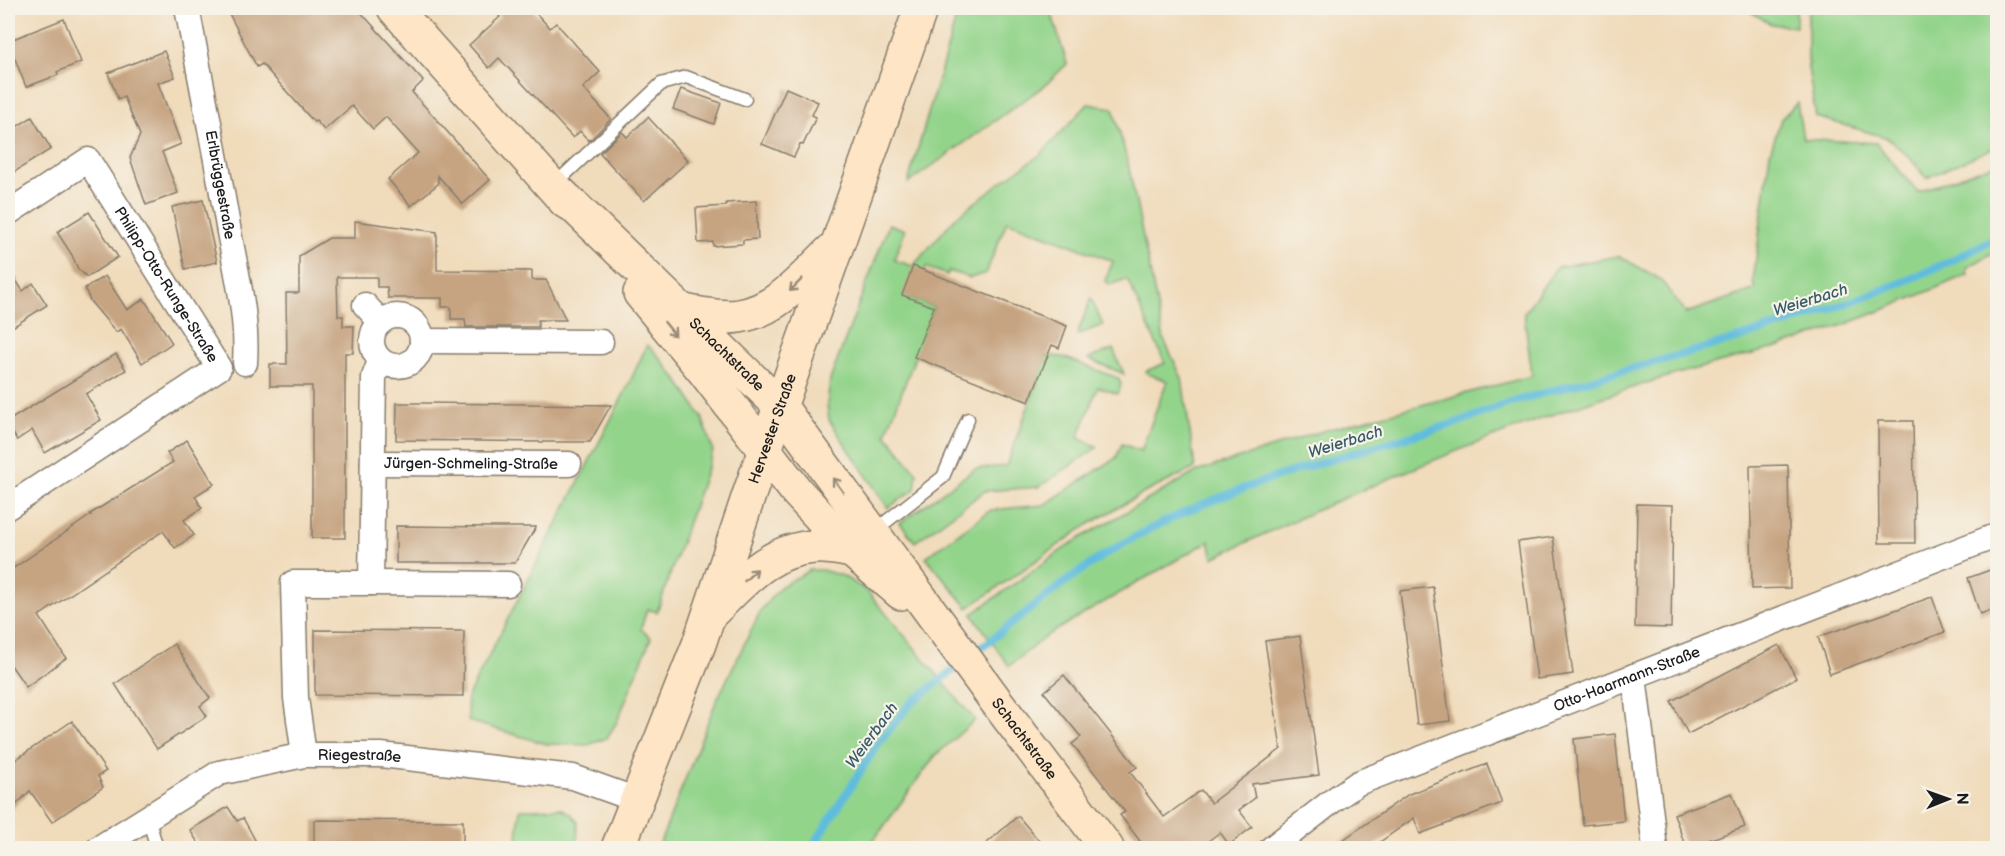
<svg xmlns="http://www.w3.org/2000/svg" width="2005" height="856" font-family="'Balsamiq Sans',sans-serif">
<style>
.green{fill:#93d48b;stroke:#587854;stroke-width:1.5}
.lines{fill:none;stroke-linecap:round;stroke-linejoin:round}
.stream{stroke:#5fbcdd;stroke-width:8}
.building{fill:#c6a482}
.lane-casing{stroke:#867c6c;stroke-width:15}
.street-casing{stroke:#867c6c;stroke-width:27}
.secondary-casing{stroke:#867c6c;stroke-width:36}
.lane{stroke:#fff;stroke-width:12}
.street{stroke:#fff;stroke-width:24}
.secondary{stroke:#fde5c5;stroke-width:33}
.oneway{stroke:#988b79}
.labels{text-anchor:middle;stroke-width:4.5;stroke-linejoin:round;paint-order:stroke}
.street-label{font-size:15px;fill:#1c1c1c;stroke:#f7f3e8}
.water-label{font-size:16px;font-style:italic;fill:#375c69;stroke:#f7f3e8}
</style>
<rect width="100%" height="100%" fill="#f7f3e8"/>
<filter id="ink" filterUnits="userSpaceOnUse"><feTurbulence type="fractalNoise" baseFrequency=".0167" numOctaves="2"/><feDisplacementMap in="SourceGraphic" scale="12" xChannelSelector="R" yChannelSelector="G"/><feConvolveMatrix kernelMatrix="1 2 1 2 8 2 1 2 1" color-interpolation-filters="sRGB"/></filter>
<filter id="wash" filterUnits="userSpaceOnUse"><feTurbulence type="fractalNoise" baseFrequency=".008" numOctaves="4" result="noise"/><feDisplacementMap in="SourceGraphic" scale="24" xChannelSelector="R" yChannelSelector="G"/><feGaussianBlur stdDeviation="1.35" result="paint"/><feColorMatrix in="noise" values="0 0 0 0 0 0 0 0 0 0 0 0 0 0 0 0 0 1.4 0 .05"/><feComposite in="paint" operator="in"/></filter>
<g filter="url(#wash)">
<rect width="100%" height="100%" fill="#f0dbbb"/>
<g class="green">
<path d="M959 8H1050L1067 64 1044 86 908 183Z"/>
<path d="M1744 8H1796V27L1771 24Z"/>
<path d="M1808 8H1997V146L1927 178 1908 156 1888 138 1816 117 1808 68Z"/>
<path d="M1797 103 1803 139 1876 143 1918 192 1997 163V250L1967 268 1968 274C1917 297 1865 318 1812 336 1759 355 1704 365 1650 382 1500 429 1356 490 1213 558L1209 541 1049 634 1009 666 972 614 1072 543 1196 472 1326 430 1532 376 1524 313 1557 267 1619 256 1660 279 1686 313 1756 289 1753 282 1770 153 1781 119Z"/>
<path d="M1088 104 1113 108 1128 163 1164 340 1182 378 1195 468 1142 494 1089 524 968 608 926 557 991 510 1044 505 1116 458 1122 444 1141 451 1167 381 1148 374 1146 371 1165 363 1127 279 1109 285 1105 281 1113 261 1007 221 986 273 970 278 949 271 947 275 926 267 925 271 903 295 934 307 886 434 917 473 915 489 888 508 829 420 827 405 830 380 889 224 905 230 894 260 913 266 954 219 1001 182 1040 155Z"/>
<path d="M1091 298 1103 325 1077 335Z"/>
<path d="M647 345 655 352 679 382 702 417 713 451 657 612 647 609 641 629 651 638 617 722 607 738 588 745 547 744 468 721 467 698 627 388Z"/>
<path d="M1113 349 1124 374 1088 359Z"/>
<path d="M1047 356 1063 357 1118 378 1121 384 1118 394 1098 387 1078 438 1098 447 1039 487 985 491 915 542 900 523 975 469 1006 466Z"/>
<path d="M810 570H822L843 576 867 591 975 720 935 756 868 848H658L715 704 761 610 780 587Z"/>
<path d="M561 808 571 814 578 822 577 848H516L520 809Z"/>
</g>
<g class="lines">
<g class="stream">
<path d="M972 655C1024 614 1076 569 1135 537 1232 484 1341 457 1446 426 1473 418 1499 405 1526 398 1626 369 1728 344 1827 310 1864 297 1902 284 1937 267 1958 258 1977 247 1998 237"/>
<path d="M812 848 877 745 910 704 960 665"/>
</g>
</g>
<g id="blocks">
<g class="building">
<path d="M226 8H357L423 81 412 92 490 180 463 204 438 176V184L411 206 388 179 418 153 386 117 373 129 352 106 324 130 316 121 314 122 262 64 257 67Z"/>
<path d="M492 8H531L550 28 556 23 600 72 583 88 611 119 589 141 580 131 573 138 499 58 489 68 469 45 500 17Z"/>
<path d="M64 19 81 62 57 72 58 75 26 87 8 41Z"/>
<path d="M164 51 175 77 158 83 181 144 162 152 178 193 146 205 130 158 140 135 124 97 118 99 108 73Z"/>
<path d="M786 88 818 102 812 115 816 117 803 145 800 144 794 157 762 144Z"/>
<path d="M681 89 721 103 714 124 673 109Z"/>
<path d="M32 117 51 149 8 176V132Z"/>
<path d="M648 117 688 161 644 201 600 153 622 132 627 137Z"/>
<path d="M203 200 217 262 185 269 172 207Z"/>
<path d="M756 201 758 239 743 240V244L713 246V242L698 243 696 208 726 206V203Z"/>
<path d="M89 212 118 257 87 277 78 269 72 255 57 232Z"/>
<path d="M355 221 437 232V270L532 271V280H546L566 320H538V327H466L465 319H451V307H442V298H388L387 287H377V277H337L338 316H343V326H354L353 353H345V538H312V386H270V364H287L286 293H299V256L329 238H355Z"/>
<path d="M913 266 1067 326 1059 348 1052 345 1029 402 914 357 934 307 902 295Z"/>
<path d="M8 268 23 291 33 283 47 305 8 330Z"/>
<path d="M105 276 127 310 144 299 172 343 142 363 121 329 116 332 90 301 85 288Z"/>
<path d="M116 354 126 370 86 394 101 420 45 453 32 430 17 440 8 425V421Z"/>
<path d="M397 403H422L611 405 590 442H546L396 440Z"/>
<path d="M1878 421H1913L1915 543H1879Z"/>
<path d="M187 440 214 484 195 496 202 508 184 520 194 535 175 548 163 531 39 616 66 658 26 687 8 661V572L91 515 90 514 173 462 167 453Z"/>
<path d="M1788 465 1790 588 1752 589 1750 466Z"/>
<path d="M1637 504 1673 505 1671 628 1635 627Z"/>
<path d="M396 526 495 527H536L515 563H396Z"/>
<path d="M1553 537 1573 674 1537 679 1518 542Z"/>
<path d="M1998 567V608L1980 614 1968 578Z"/>
<path d="M1433 587 1450 721 1417 725 1400 591Z"/>
<path d="M1932 597 1945 632 1830 674 1818 637Z"/>
<path d="M315 630 464 631 463 696 315 695Z"/>
<path d="M1300 636 1319 775 1252 784 1255 798 1239 810 1252 827 1229 845 1220 832 1198 849H1146L1120 815 1125 812 1072 744 1081 737 1044 692 1064 675 1137 767 1130 772 1164 817 1201 790 1211 803 1281 749 1265 641Z"/>
<path d="M174 644 210 698 200 706 207 716 157 749 115 684Z"/>
<path d="M1779 645 1796 678 1688 734 1671 701Z"/>
<path d="M72 721 106 771 98 776 103 787 52 822 30 791 8 813V765Z"/>
<path d="M1615 734 1624 821 1583 825 1574 739Z"/>
<path d="M1487 764 1502 803 1420 834 1414 818 1370 849H1330L1409 794Z"/>
<path d="M1732 793 1745 827 1686 848 1674 814Z"/>
<path d="M228 807 237 821 243 818 260 849H202L190 830Z"/>
<path d="M1018 816 1046 849H980Z"/>
<path d="M314 820 463 821V849H314Z"/>
</g>
</g>
</g>
<g filter="url(#ink)">
<use href="#blocks" fill-opacity="0" stroke="#867c6c" stroke-width="1.5"/>
<g class="lines">
<defs>
<g id="lane">
<path d="M554 185 661 84 686 77 745 99"/>
<path d="M873 532 943 477 968 419"/>
<path d="M148 818 157 848"/>
</g>
<g id="street">
<path id="s1" d="M187 8C201 82 216 157 229 232 237 275 248 319 245 363"/>
<path id="s2" d="M8 213 88 160 219 368 8 507"/>
<path d="M365 305 381 322"/>
<circle cx="397" cy="341" r="25"/>
<path d="M422 341 601 342"/>
<path id="s3" d="M373 463 569 464"/>
<path d="M371 583 508 584"/>
<path d="M1634 676 1655 848"/>
<path d="M304 755 296 698 293 583H371L374 377 380 361"/>
<path id="s4" d="M99 848 219 773 304 755H381L573 777 637 800"/>
<path id="s5" d="M1272 848 1332 801 1358 783 1998 535"/>
</g>
<g id="secondary">
<path d="M394 8 566 202"/>
<path id="s6" d="M553 186 780 406 996 701 1107 848"/>
<path d="M640 293 704 371 797 492 852 551 901 593"/>
<path d="M684 311C701 314 722 319 739 316 778 310 805 276 832 250"/>
<path d="M712 612C742 583 769 549 815 547 827 546 840 549 852 551"/>
<path id="s7" d="M618 848 699 644 750 492 921 8"/>
</g>
</defs>
<use href="#lane" class="lane-casing"/>
<use href="#street" class="street-casing"/>
<use href="#secondary" class="secondary-casing"/>
<use href="#lane" class="lane"/>
<use href="#street" class="street"/>
<use href="#secondary" class="secondary"/>
</g>
<defs><path id="oneway-shaft" d="M-6 0H5M1.5-3L5.5 0L1.5 3" fill="none" stroke-width="1.6" stroke-linecap="round" stroke-linejoin="round" transform="scale(1.5)"/></defs>
<g class="oneway">
<use href="#oneway-shaft" transform="translate(796 285) rotate(135)"/>
<use href="#oneway-shaft" transform="translate(670 329) rotate(51)"/>
<use href="#oneway-shaft" transform="translate(838 485) rotate(-126)"/>
<use href="#oneway-shaft" transform="translate(751 575) rotate(-43)"/>
</g>
</g>
<g class="labels">
<g class="street-label">
<text dy="5" stroke="none"><textPath href="#s1" startOffset="180">Erlbrüggestraße</textPath></text>
<text dy="5" stroke="none"><textPath href="#s2" startOffset="243">Philipp-Otto-Runge-Straße</textPath></text>
<text dy="5" stroke="none"><textPath href="#s6" startOffset="242">Schachtstraße</textPath></text>
<text dy="5" stroke="none"><textPath href="#s7" startOffset="447">Hervester Straße</textPath></text>
<text dy="5" stroke="none"><textPath href="#s3" startOffset="98">Jürgen-Schmeling-Straße</textPath></text>
<text dy="5" stroke="none"><textPath href="#s5" startOffset="396">Otto-Haarmann-Straße</textPath></text>
<text dy="5" stroke="none"><textPath href="#s6" startOffset="729">Schachtstraße</textPath></text>
<text dy="5" stroke="none"><textPath href="#s4" startOffset="284">Riegestraße</textPath></text>
</g>
<g class="water-label">
<text transform="translate(1810 299) rotate(-17)" y="6">Weierbach</text>
<text transform="translate(1345 441) rotate(-17)" y="6">Weierbach</text>
<text transform="translate(871 735) rotate(-54)" y="6">Weierbach</text>
</g>
</g>
<rect width="2005" height="856" fill="none" stroke="#f7f3e8" stroke-width="30"/>
<g transform="translate(1948 799) rotate(89)" stroke="#f7f3e8" stroke-width="4.5" paint-order="stroke">
<path d="M0-4.5L10 22L0 15L-10 22Z" fill="#1c1c1c"/>
<text y="-9" font-size="16" font-weight="bold" text-anchor="middle" fill="#1c1c1c">N</text>
</g>
</svg>
